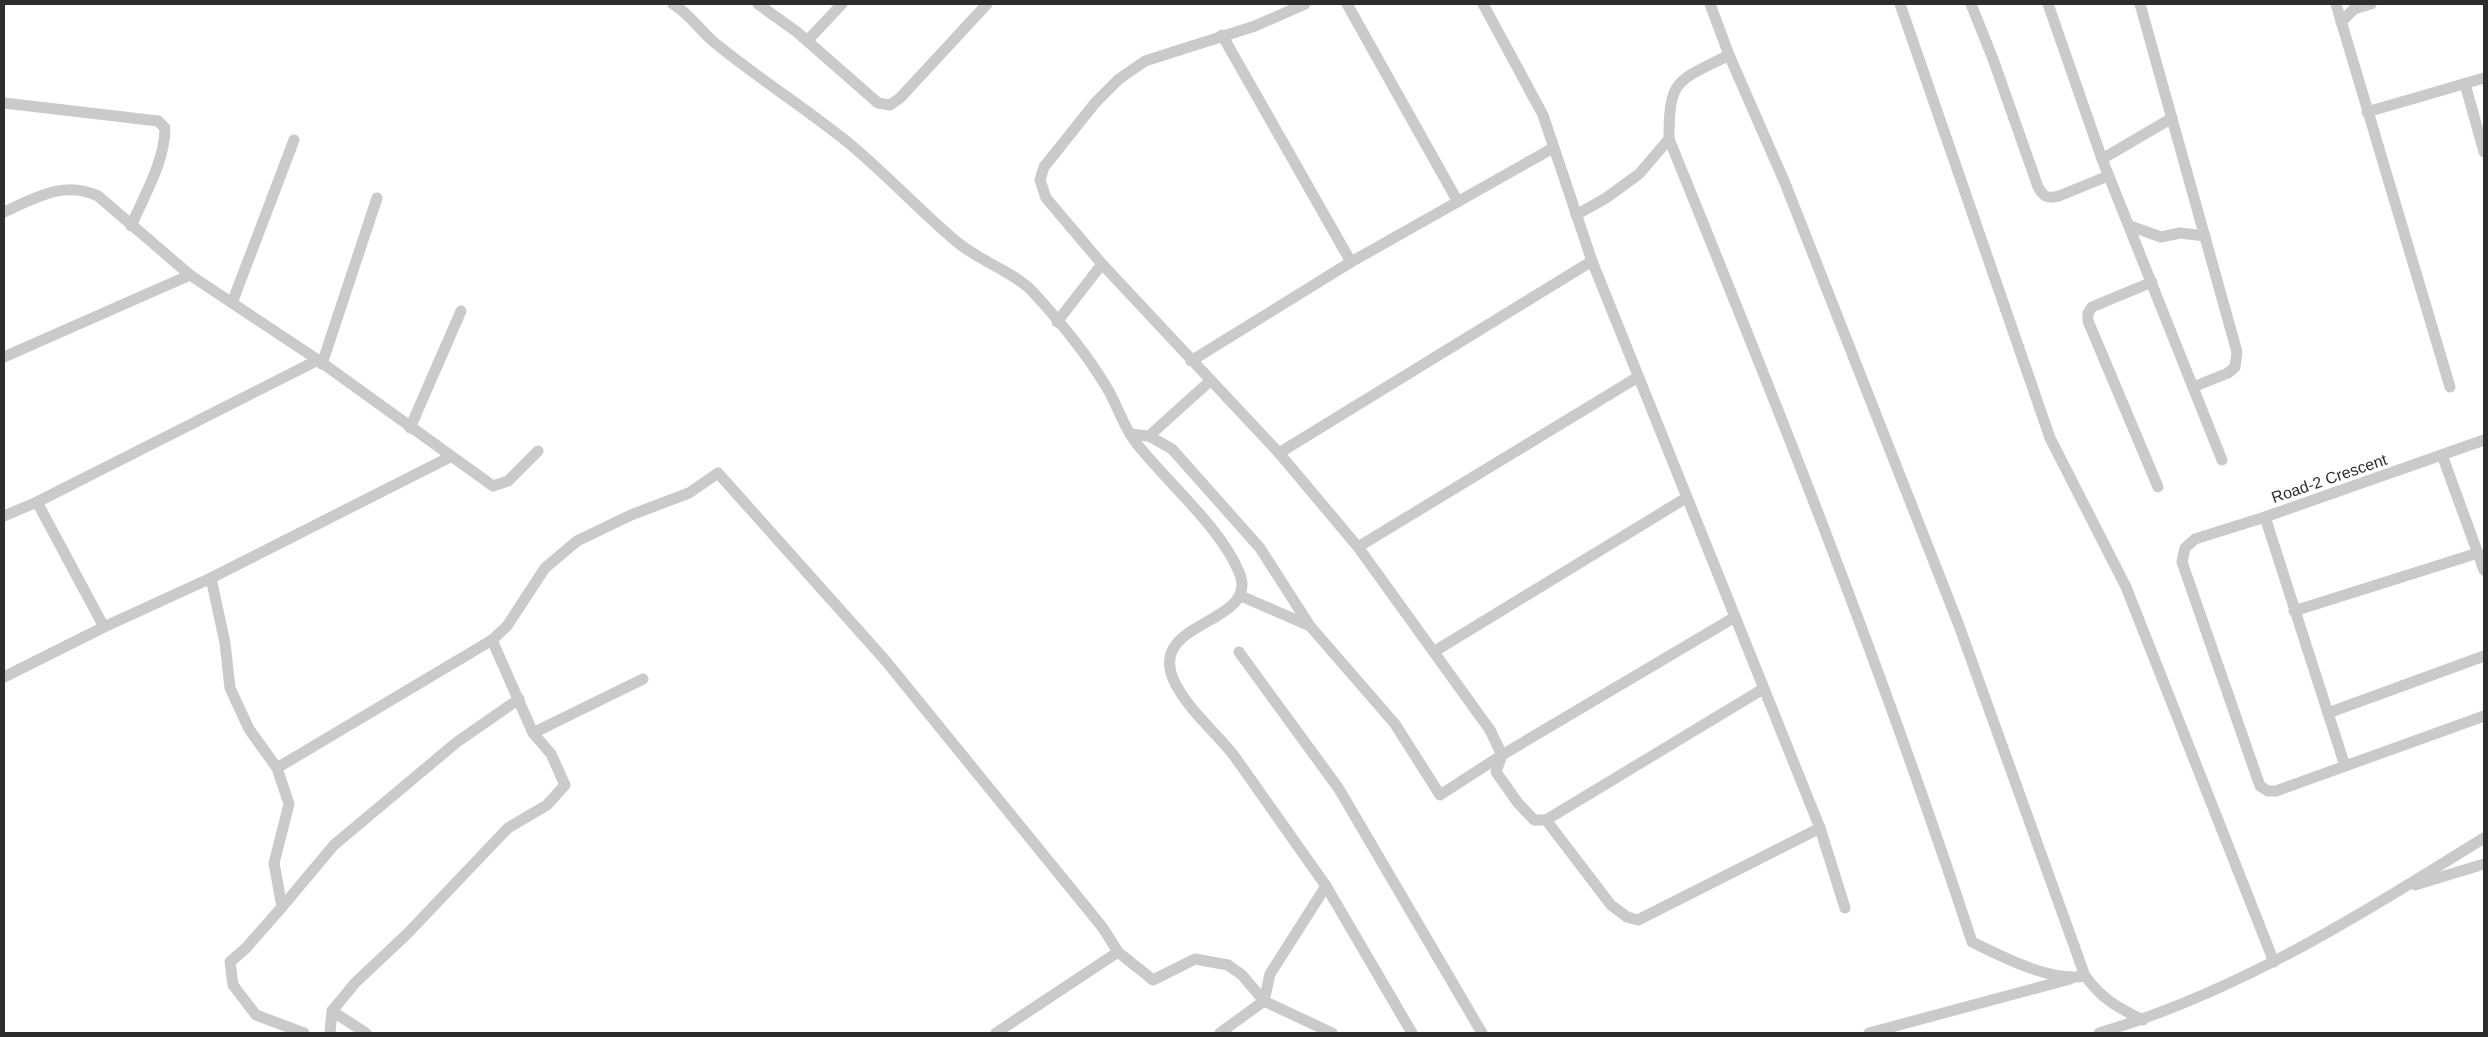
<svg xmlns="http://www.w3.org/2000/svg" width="2488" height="1037" font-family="Arial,sans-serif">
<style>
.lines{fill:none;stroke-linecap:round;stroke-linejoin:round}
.street{stroke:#cacaca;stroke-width:11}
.labels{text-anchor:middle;stroke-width:5;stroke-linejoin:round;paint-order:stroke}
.street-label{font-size:16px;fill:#2d2d2d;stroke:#fff}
</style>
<rect width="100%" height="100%" fill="#fff"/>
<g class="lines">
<g class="street">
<path d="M673 4C690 14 700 31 715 43 759 79 807 109 851 145 888 176 920 211 957 242 978 260 1015 273 1032 291 1057 318 1088 356 1107 388 1118 406 1123 427 1137 444 1167 482 1221 528 1239 572 1262 626 1143 619 1175 683 1190 712 1216 732 1235 757L1326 886 1412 1033"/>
<path d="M758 4 797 32 878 103 890 105 900 98 987 4"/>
<path d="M1305 4 1255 26 1145 61 1119 79 1095 103 1044 167 1040 180 1046 198 1102 264 1279 453 1358 547 1490 730 1502 755 1496 772 1518 803 1534 820H1546L1763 689"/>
<path d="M1347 4 1458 202"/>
<path d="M1483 4 1543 115 1592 261 1820 828 1845 908"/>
<path d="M1710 4 1729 55 1785 183 1958 623 2085 976"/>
<path d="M1900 4 2050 438 2126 587 2274 962"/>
<path d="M1971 4 1993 59 2038 187C2044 197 2047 199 2059 196L2108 176"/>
<path d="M2048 4 2102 159 2222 460"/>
<path d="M2140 4 2237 352 2235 367 2228 373 2193 387"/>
<path d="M2336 4 2450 387"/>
<path d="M2341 22 2354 9 2371 4"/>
<path d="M1222 35 1351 262"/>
<path d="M807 41 842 4"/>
<path d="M1729 55C1677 82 1669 77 1669 139 1777 404 1883 670 1972 942 2003 957 2050 982 2085 976 2103 1000 2117 1007 2143 1020"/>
<path d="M2465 84 2484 152"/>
<path d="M4 103 158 121 165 128C165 161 144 196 131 226"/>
<path d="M2367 112 2484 78"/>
<path d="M2102 159 2172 118"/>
<path d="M4 212C35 198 64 180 98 196L190 275"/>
<path d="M1576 215 1606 198 1639 174 1669 139"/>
<path d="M2130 226 2161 237 2180 233 2205 236"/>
<path d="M2152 282 2092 307 2088 313V321L2158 487"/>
<path d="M232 303 294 140"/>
<path d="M1057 322 1102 264"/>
<path d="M4 357 190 275 318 360 493 486 508 481 538 451"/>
<path d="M1191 361 1351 262 1553 148"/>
<path d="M322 364 377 198"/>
<path d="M410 428 461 311"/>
<path d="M1130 434 1149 436 1172 449 1260 548 1310 626 1395 724 1440 795 1502 755 1735 617"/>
<path d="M1149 436 1210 381"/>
<path d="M2484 440 2265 517 2195 539 2185 548 2182 562 2260 786 2268 791H2276L2484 716"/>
<path d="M1279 453 1592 261"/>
<path d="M2442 455 2484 570"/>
<path d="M37 502 104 627"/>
<path d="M4 516 37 502 318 360"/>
<path d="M2265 517 2345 766"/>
<path d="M1358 547 1638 377"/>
<path d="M211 578 225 643 230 688 249 729 277 768 289 804 274 863 282 907 246 948 230 962 233 985 256 1015 304 1033"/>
<path d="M1241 596 1310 626"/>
<path d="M2294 611 2478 553"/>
<path d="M492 640 507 626 545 568 577 541 631 515 689 493 718 473 885 660 1103 928 1118 952"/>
<path d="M1435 651 1686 498"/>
<path d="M1239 652 1339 789 1482 1033"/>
<path d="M4 677 104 627 211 578 450 457"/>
<path d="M2328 713 2484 656"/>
<path d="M533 733 643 679"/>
<path d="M277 768 492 640 533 733 551 754 565 785 547 805 508 828 407 934 355 983 332 1011 330 1033"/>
<path d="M1546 820 1611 905 1627 917 1638 920 1820 828"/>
<path d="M2415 885 2484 864"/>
<path d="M282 907 334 845 457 742 519 699"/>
<path d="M332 1011 366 1033"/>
<path d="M996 1033 1118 952 1153 980 1195 959 1228 965 1242 975 1264 1001 1332 1033"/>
<path d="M1220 1033 1264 1001 1270 974 1326 886"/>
<path d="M1869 1033 2070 979"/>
<path d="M2099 1033C2241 991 2359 915 2484 838"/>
</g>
</g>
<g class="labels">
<g class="street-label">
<text transform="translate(2329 478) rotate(-19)" y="6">Road-2 Crescent</text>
</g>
</g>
<rect width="2488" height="1037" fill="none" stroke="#2d2d2d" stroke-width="10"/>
</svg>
